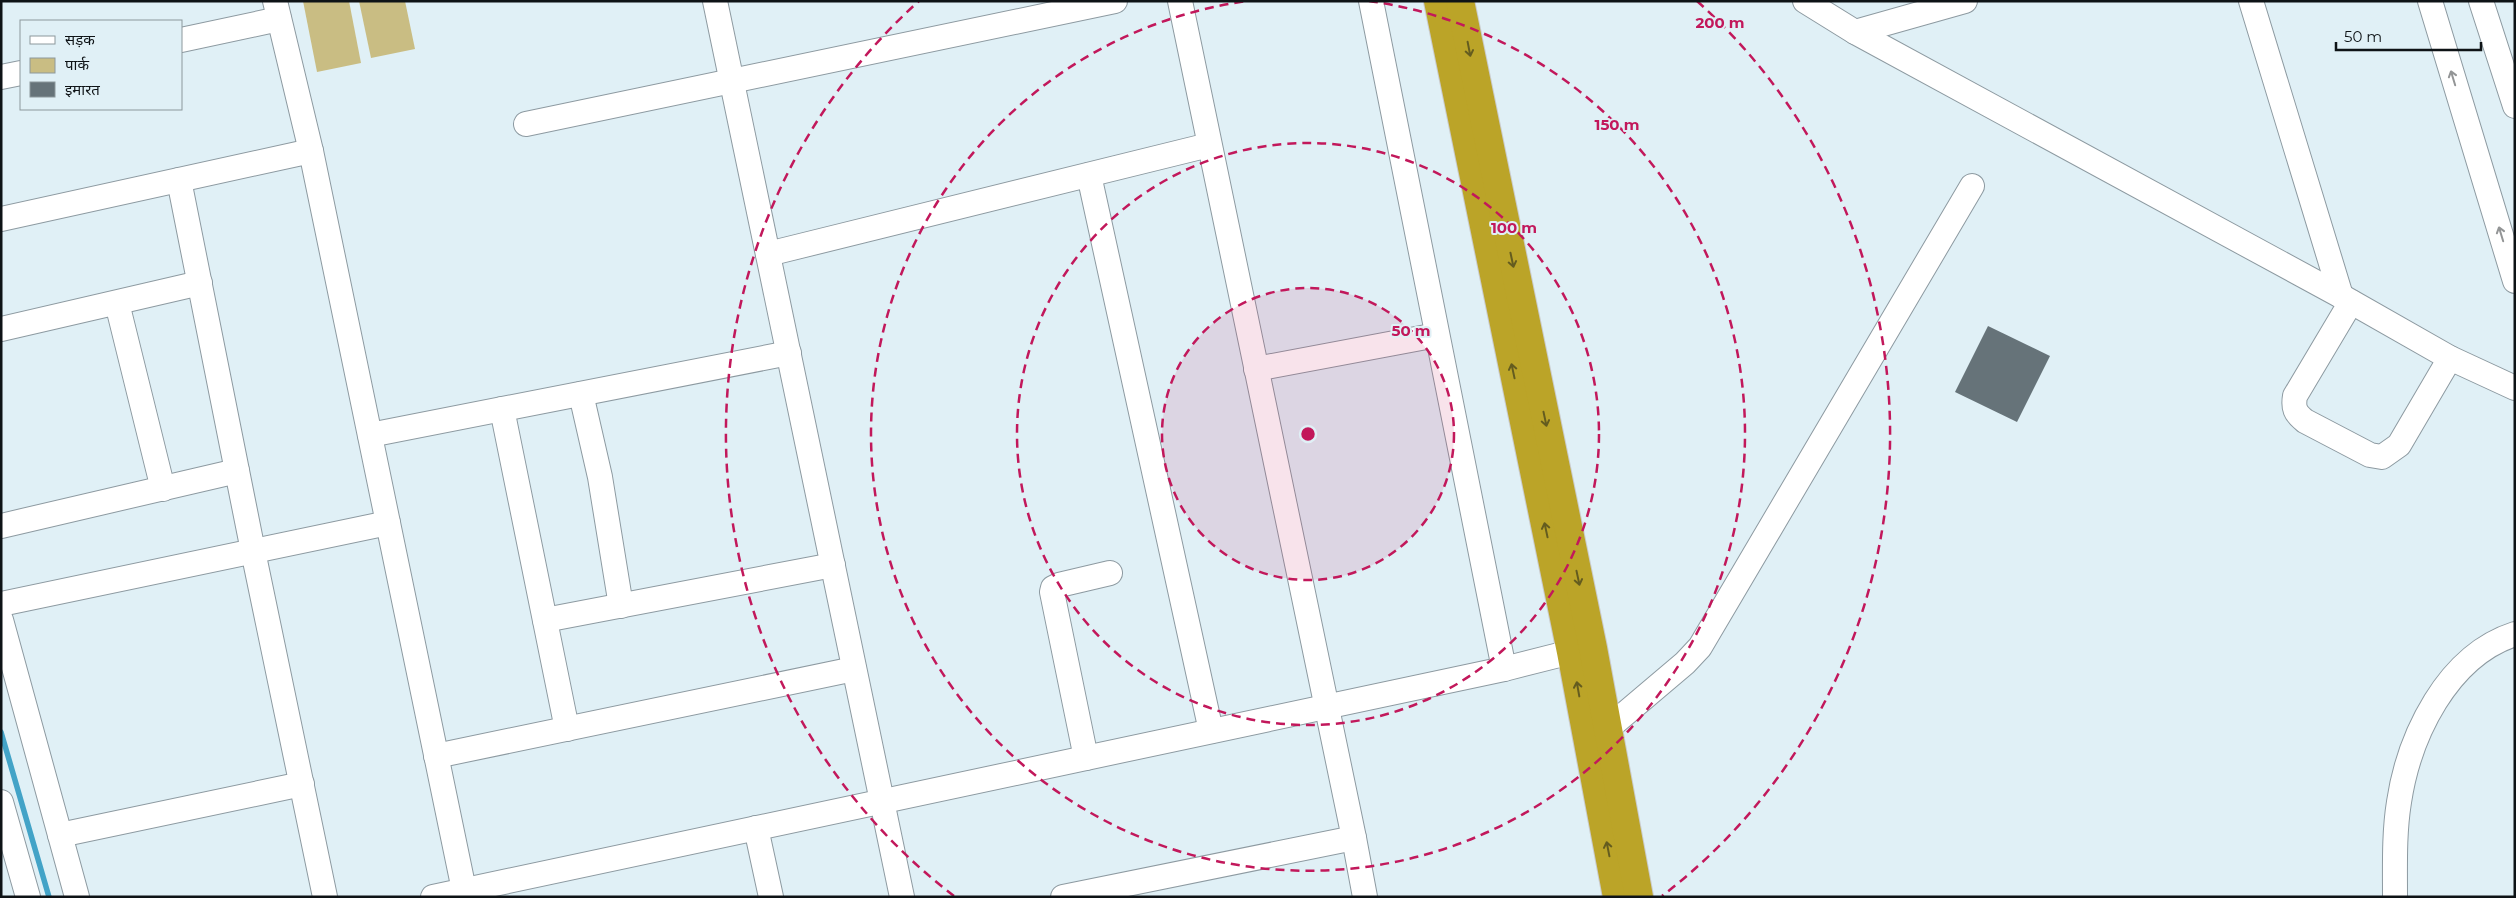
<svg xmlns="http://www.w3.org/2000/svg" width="2516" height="898" font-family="Montserrat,'Noto Sans Devanagari',sans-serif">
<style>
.green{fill:#c9bd83}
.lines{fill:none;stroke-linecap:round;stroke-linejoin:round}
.stream{stroke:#43a3c7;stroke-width:5.5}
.building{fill:#667379}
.minor-casing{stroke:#8d9aa1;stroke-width:26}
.highway-casing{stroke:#cacbcc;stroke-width:30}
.minor{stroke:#fff;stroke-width:24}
.highway{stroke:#bba428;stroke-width:28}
.oneway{stroke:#645c1f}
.oneway2{stroke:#939596}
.ring{fill:none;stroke:#c2185b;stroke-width:2.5;stroke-dasharray:9 6}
.centre{fill:#c2185b;stroke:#e0f0f6;stroke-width:2.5}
.ring-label{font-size:15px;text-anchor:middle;font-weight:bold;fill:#c2185b;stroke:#e0f0f6;stroke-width:4;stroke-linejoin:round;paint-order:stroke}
</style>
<rect width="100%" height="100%" fill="#e0f0f6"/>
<g class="green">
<path d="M303 1H349L361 63 317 72Z"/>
<path d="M359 1H405L415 49 371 58Z"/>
</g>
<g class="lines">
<path class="stream" d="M1 732 49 897"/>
</g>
<path class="building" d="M1988 326 2050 356 2017 422 1955 392Z"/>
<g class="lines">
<defs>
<g id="minor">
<path d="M275 1 311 151 464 890"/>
<path d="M715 1 902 897"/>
<path d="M1371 1 1504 669"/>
<path d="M1805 1 1855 32 2341 296 2450 358 2515 388"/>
<path d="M2251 1 2341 296"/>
<path d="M2430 1 2515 281"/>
<path d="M2481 1 2515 106"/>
<path d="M1855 32 1965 1"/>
<path d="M181 40 279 19"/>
<path d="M1 77 21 73"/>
<path d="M526 124 1115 1"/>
<path d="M1089 175 1211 731"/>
<path d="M179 180 253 551 325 897"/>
<path d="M1 219 311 151"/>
<path d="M768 254 1209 145"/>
<path d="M2351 302 2295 396C2293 408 2295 413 2305 421L2370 455 2382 457 2399 445 2450 358"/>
<path d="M117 303 163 489"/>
<path d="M1 329 200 283"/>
<path d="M1256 369 1437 335"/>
<path d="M581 394 600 477 621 606"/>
<path d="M502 409 567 729"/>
<path d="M370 435 789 353"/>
<path d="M1 526 237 471"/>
<path d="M1 604 388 523"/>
<path d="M1 620 77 897"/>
<path d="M545 620 833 565"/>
<path d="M1607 729 1685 663 1700 647 1972 186"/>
<path d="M436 756 854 669"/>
<path d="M1086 758 1052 592 1053 588 1059 585 1110 573"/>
<path d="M1 802 28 897"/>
<path d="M756 828 771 897"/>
<path d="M60 835 302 784"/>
<path d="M1354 838 1365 897"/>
<path d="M433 897 1504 669 1571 652"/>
<path d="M1063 897 1354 838 1180 1"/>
<path d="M2395 897C2395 865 2394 833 2399 802 2409 736 2447 656 2515 634"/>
</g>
<g id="highway">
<path d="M1438 1 1571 652 1617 897"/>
<path d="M1460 1 1593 648 1639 897"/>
</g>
</defs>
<use href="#minor" class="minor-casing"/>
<use href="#highway" class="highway-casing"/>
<use href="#minor" class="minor"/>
<use href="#highway" class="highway"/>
</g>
<defs><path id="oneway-shaft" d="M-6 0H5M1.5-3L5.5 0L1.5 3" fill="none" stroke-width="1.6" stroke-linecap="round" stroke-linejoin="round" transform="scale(1.25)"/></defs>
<g class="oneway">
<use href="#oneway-shaft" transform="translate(1469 49) rotate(79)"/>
<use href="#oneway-shaft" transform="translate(1512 260) rotate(78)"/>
<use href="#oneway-shaft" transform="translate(1513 371) rotate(-102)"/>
<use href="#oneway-shaft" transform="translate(1545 419) rotate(78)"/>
<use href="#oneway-shaft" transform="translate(1546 530) rotate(-102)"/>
<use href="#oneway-shaft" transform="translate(1578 578) rotate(78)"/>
<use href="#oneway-shaft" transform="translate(1578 689) rotate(-100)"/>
<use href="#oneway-shaft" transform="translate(1608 849) rotate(-101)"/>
</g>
<g class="oneway2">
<use href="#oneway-shaft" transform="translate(2453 78) rotate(-107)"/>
<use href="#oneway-shaft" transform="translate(2501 234) rotate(-107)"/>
</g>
<circle cx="1308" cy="434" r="146" fill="#c2185b" fill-opacity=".12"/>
<g class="ring">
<circle cx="1308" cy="434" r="146"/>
<circle cx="1308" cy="434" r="291"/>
<path d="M1369 1A437 437 0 1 1 1247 1"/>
<path d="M954 896A582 582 0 0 1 919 1M1697 1A582 582 0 0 1 1662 896"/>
</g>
<circle cx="1308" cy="434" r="8" class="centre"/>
<g class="ring-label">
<text x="1720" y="28">200 m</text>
<text x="1617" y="130">150 m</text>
<text x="1514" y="233">100 m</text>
<text x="1411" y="336">50 m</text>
</g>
<rect width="2516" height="898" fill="none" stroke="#0e1316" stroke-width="5"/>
<rect x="20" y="20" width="162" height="90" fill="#e0f0f6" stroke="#8c989c"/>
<rect x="30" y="36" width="25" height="8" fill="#ffffff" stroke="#8c989c"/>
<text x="65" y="45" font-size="15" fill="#0e1316">सड़क</text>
<rect x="30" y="58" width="25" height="15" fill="#c9bd83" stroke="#8c989c"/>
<text x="65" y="70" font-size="15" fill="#0e1316">पार्क</text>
<rect x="30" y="82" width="25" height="15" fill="#667379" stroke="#8c989c"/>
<text x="65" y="95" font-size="15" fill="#0e1316">इमारत</text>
<path d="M2336 42v8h145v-8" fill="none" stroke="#0e1316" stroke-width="2.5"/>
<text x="2344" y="42" font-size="15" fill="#0e1316" stroke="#e0f0f6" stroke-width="4" paint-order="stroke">50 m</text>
</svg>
